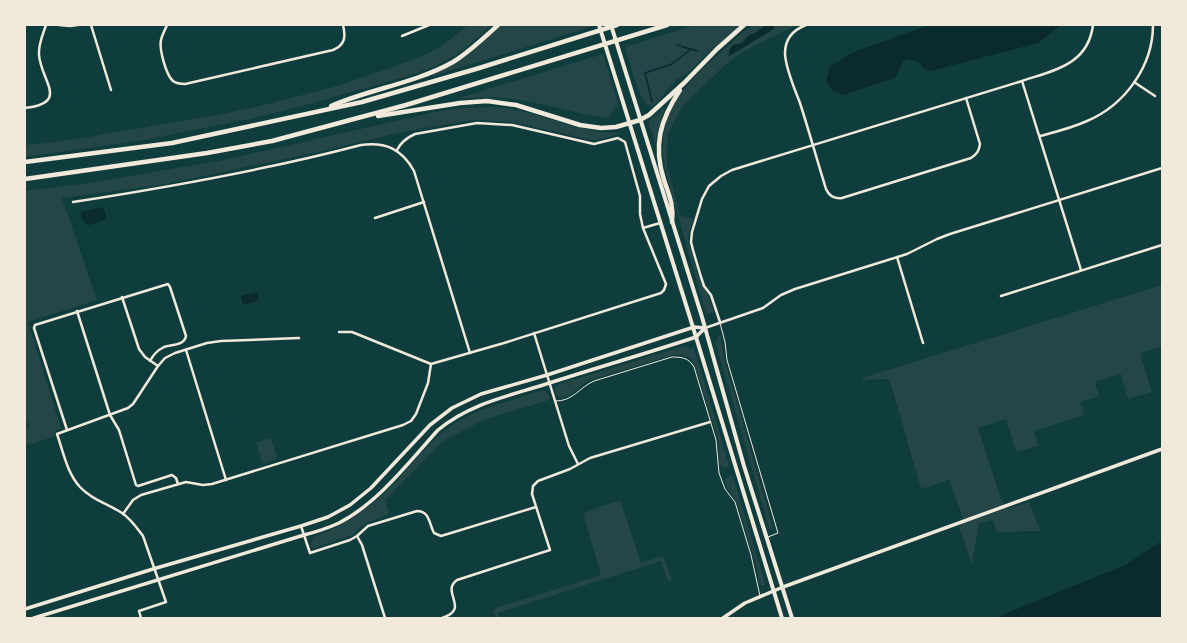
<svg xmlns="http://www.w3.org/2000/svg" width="1187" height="643" font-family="Ubuntu,sans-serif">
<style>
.green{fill:#244646}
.water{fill:#0a2a2b}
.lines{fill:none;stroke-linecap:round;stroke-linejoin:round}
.stream{stroke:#0a2a2b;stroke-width:1.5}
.service{stroke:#f1e9da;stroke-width:1}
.minor{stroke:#f1e9da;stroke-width:2.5}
.secondary{stroke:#f1e9da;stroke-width:3.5}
.primary{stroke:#f1e9da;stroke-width:4}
.motorway{stroke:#f1e9da;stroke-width:4.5}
</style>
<rect width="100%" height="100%" fill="#0f3d3e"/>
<g class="green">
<path d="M468 25H492L462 51 434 67 408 76 302 106 254 118 138 141 25 157V145L71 140 212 116 256 107 334 87 416 59 442 46Z"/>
<path d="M502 25H594V26L433 76 432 74 480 45Z"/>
<path d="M695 25H740L709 52 687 74 677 79 654 106H648C637 95 630 62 625 47Z"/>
<path d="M752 25H797C773 36 746 48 725 65L682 106 668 134 667 152V165L680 215 693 219 688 238 689 243 701 283 708 295 714 312 706 314 665 169C656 120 676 94 710 62 724 49 737 37 752 25Z"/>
<path d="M603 54 618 103V106L615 108 609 117 607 118C572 113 539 101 504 98 488 97 471 98 455 99Z"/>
<path d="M494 107C528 109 560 124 594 131 603 133 612 132 622 133L598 140H591L512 122 475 120 407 131 309 154 160 185 62 198 97 300 28 322 61 428 56 430 53 437 25 446V429L29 427 25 415V191L88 183 223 160 440 111 460 108Z"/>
<path d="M664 108H665L656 144 648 122Z"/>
<path d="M1162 285V346L1140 353 1152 392 1128 399 1121 374 1095 382 1099 396 1080 402 1084 415 1034 431 1038 446 1016 452 1006 419 978 428 1002 502 1009 508 1029 502 1040 531 997 532 993 520 979 523 972 564 959 527 963 518 949 480 921 489 891 384 888 380 885 379 863 380 862 378Z"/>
<path d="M720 334C723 345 723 356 726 366 743 420 757 474 773 527L772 529 770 530C751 467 734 404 715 342L717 341 718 336Z"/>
<path d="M684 346H689V348L691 349 692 347 694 348 729 465 727 468H724L720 464 719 460V442L694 363C689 356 682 354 673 355L587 381 571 394 562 398 558 397 555 393V388L559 384Z"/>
<path d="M542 390C546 391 551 395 549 400L483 420 442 442 385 500 389 514 362 525 353 535 314 548 311 547V543L314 537C350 523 373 506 400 477 414 462 428 444 444 431 465 413 493 406 519 398 526 395 534 392 542 390Z"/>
<path d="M271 438 277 457 275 458V460L265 463 262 462 256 442Z"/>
<path d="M731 475 733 477 765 583 764 586 759 584 756 564 739 509 736 501 727 488 725 480 729 476Z"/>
<path d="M620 500 641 563 663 556 672 580 668 581 661 561 498 613 499 618H496L493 611 496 608 601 575 583 513Z"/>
</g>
<g class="water">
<path d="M766 25H773L774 29 729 56V51L733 45 742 43 749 35 755 33Z"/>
<path d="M929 25H1060V26L1038 43 930 71 924 69 919 62 908 59 903 61 895 78 843 95 833 91 826 82 830 67 851 53Z"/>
<path d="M101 207C106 210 106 215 105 220L89 225 85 223 81 217V212Z"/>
<path d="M257 292 259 300 243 305 241 296Z"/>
<path d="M1162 541V618H995L1125 565Z"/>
</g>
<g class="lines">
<g class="stream">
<path d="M677 45 697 51"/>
<path d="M652 102 645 73 672 64 691 49"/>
</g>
<g class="service">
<path d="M720 323 725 342 727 360 778 533 768 537"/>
<path d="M555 401C572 402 580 387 594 381L672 357C682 357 689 358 694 367L716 440 719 473 725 489 735 502 751 555 760 596"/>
</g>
<g class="minor">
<path d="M59 25 70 26 78 25"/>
<path d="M91 25 111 90"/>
<path d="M167 25C165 30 162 35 161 40 159 49 166 75 173 81 177 84 181 84 185 84L333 50C345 45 346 37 343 25"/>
<path d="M806 25C793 30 785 39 785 53 785 67 795 90 800 103 809 131 817 160 826 189 829 196 834 199 842 198L971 158C977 154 979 151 980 144L966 98"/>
<path d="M402 36 429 25"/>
<path d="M1022 81 1081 270"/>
<path d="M1134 82 1155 96"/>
<path d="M25 108C70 103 41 81 39 55 38 45 43 34 46 25"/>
<path d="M1040 136C1055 132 1072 128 1087 121 1125 105 1153 66 1153 25"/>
<path d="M73 202C170 187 266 170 361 145 386 142 402 149 414 171L470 353"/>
<path d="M375 218 424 202"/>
<path d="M643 228 660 223"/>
<path d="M897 257 923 343"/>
<path d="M1001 296 1162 245"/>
<path d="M122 297 139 349 145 357 158 366"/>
<path d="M77 311 110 415 119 430 136 485 138 486 172 475 176 478 178 484"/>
<path d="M720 322 711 295 704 286 701 277 693 250 691 242 692 232 702 199 709 186 721 176 732 170 1022 81C1054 70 1088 65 1093 25"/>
<path d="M705 328 763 308 781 295 795 289 907 254 937 239 950 234 1162 168"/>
<path d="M339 332H352L431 364 504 343 661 293 664 290 666 284 643 228 640 214V196L625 142 618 138 594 144 512 125 477 123 415 134C406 138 401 142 397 150"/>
<path d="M534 333 569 446 578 464"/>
<path d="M186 350 226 480"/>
<path d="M67 430 34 328 35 325 168 284 170 287 186 336C184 346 172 344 164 347 158 350 153 355 150 361"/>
<path d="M123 514 133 500 141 495 186 482 203 485 212 484 403 425 411 421 416 414 428 383 431 364"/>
<path d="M301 526 310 553 350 540 357 536 368 526 417 511C430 511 429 524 434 533L441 536 536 507"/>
<path d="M357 536 362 545 385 618"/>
<path d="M141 618 139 611 166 602 143 536C137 528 131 519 122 513 108 504 92 500 80 487 67 473 63 451 57 434L128 408 133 404 158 366 165 358 175 353 207 343 221 341 299 338"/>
<path d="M442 618C471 609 440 592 457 580L550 550 532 494 533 486 538 481 570 469 590 458 710 422"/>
</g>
<g class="secondary">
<path d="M25 609 153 569 301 526 328 517 350 505 371 488 430 425 452 408 481 394 547 375 694 327 705 328"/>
<path d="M34 618 304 535C316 532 328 528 339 523 378 503 409 462 438 430 468 405 504 397 540 386 592 369 645 354 696 337L705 328"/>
<path d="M723 618 745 603 783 587 1162 449"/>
</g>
<g class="primary">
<path d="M599 25 696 337 782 618"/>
<path d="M611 25 702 317 744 466 792 618"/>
</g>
<g class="motorway">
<path d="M331 106C370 89 416 83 453 62 469 52 484 38 498 25"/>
<path d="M378 116 460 103 487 101 516 105 580 125 601 128 616 127 640 120 649 115 684 83 717 49 744 25"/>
<path d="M25 162 172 143 362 102 476 69 617 25"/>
<path d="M25 179 207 153 272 141 406 105 667 25"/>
<path d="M672 222C674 205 669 195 664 180 653 146 660 120 680 90"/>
</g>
</g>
<rect width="1187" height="643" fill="none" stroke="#f1e9da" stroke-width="52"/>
</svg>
